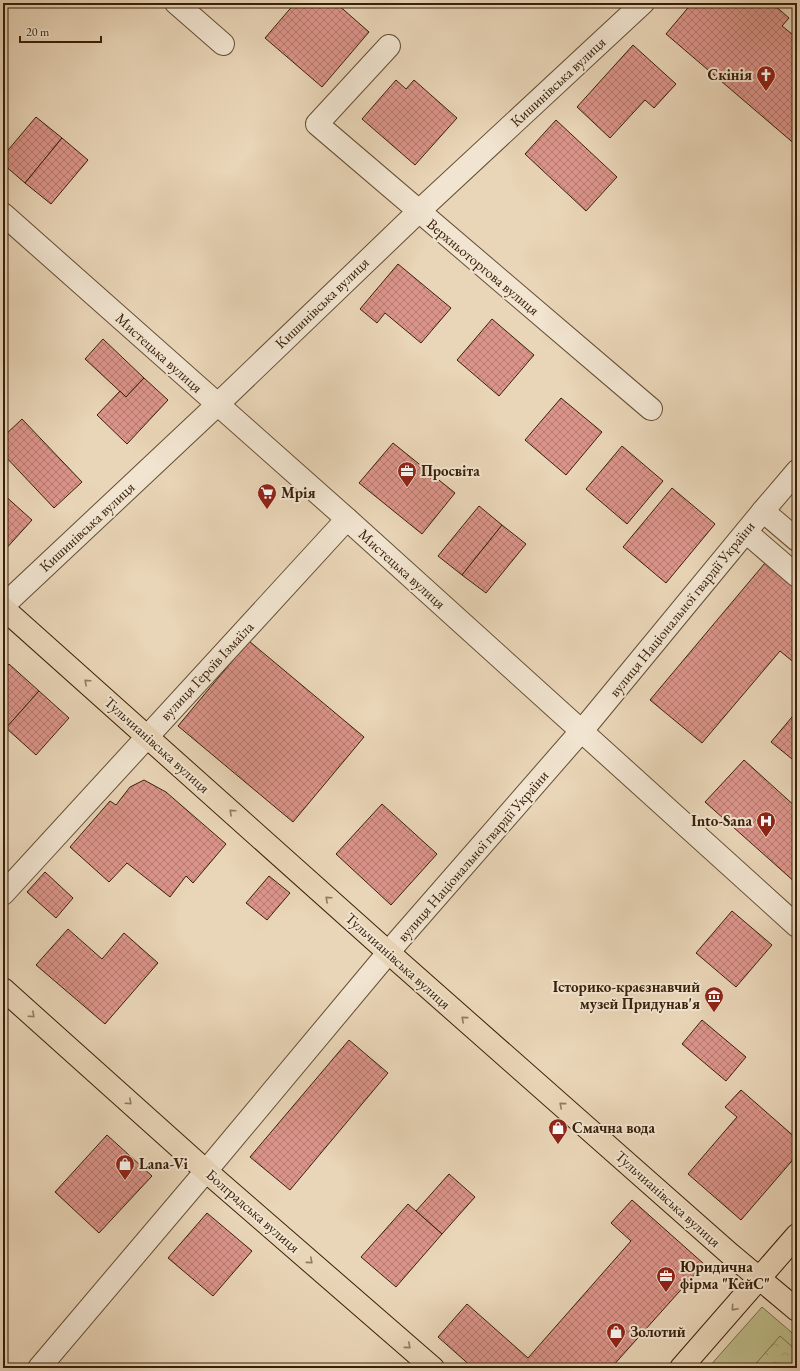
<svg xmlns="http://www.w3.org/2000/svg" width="800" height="1371" font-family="'EB Garamond',serif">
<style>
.green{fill:#bdbb89;stroke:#7b6e49}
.forest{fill:url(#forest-crowns);stroke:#7b6e49}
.building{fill:url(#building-cross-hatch);stroke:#392009}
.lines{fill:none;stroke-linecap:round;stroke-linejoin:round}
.minor-casing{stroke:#654d34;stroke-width:24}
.major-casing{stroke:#392009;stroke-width:24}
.minor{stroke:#f1e4d0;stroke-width:22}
.major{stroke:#e9d5b7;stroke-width:22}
.oneway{stroke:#917a60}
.labels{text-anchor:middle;stroke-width:4;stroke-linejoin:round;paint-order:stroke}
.poi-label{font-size:15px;font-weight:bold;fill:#392009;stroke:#f1e4d0;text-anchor:start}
.street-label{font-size:15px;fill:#392009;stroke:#f1e4d0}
</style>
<defs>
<pattern id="forest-crowns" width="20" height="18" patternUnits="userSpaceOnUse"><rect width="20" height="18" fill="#bdbb89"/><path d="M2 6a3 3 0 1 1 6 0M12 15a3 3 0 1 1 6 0" fill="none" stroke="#a3a075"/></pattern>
<pattern id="building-cross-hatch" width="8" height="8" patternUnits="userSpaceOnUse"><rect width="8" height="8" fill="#db948a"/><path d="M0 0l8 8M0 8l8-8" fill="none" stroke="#b3786f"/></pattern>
</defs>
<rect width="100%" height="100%" fill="#e9d5b7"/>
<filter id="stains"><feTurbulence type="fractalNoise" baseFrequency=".005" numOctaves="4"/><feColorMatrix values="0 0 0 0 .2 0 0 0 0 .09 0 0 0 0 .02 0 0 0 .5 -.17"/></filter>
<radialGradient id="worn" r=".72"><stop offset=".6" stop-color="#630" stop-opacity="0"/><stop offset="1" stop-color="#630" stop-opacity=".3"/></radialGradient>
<path class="green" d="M762 1307 797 1337V1368H708Z"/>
<path class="forest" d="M780 1336 797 1351V1368H752Z"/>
<g class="building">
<path d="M295 3H336L369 32 322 87 265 38Z"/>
<path d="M692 3H772L789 18 782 26 797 38V146L666 34Z"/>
<path d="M633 45 676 84 654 108 645 100 610 138 577 107Z"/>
<path d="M396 80 406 89 414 80 457 118 415 165 362 119Z"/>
<path d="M36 117 62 138 25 183 3 164V156Z"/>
<path d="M556 120 617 177 586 211 525 154Z"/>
<path d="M62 138 88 160 51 204 25 183Z"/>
<path d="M398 264 451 308 421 343 385 313 377 323 360 309Z"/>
<path d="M492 319 534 355 499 396 457 360Z"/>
<path d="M103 339 144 378 126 397 85 359Z"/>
<path d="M144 378 168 400 127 444 97 415 120 391 126 397Z"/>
<path d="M561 398 602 432 566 475 525 440Z"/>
<path d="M22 419 82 482 54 508 3 454V437Z"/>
<path d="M393 443 455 493 422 534 359 483Z"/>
<path d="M622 446 663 481 627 524 586 489Z"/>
<path d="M672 488 715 524 666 583 623 547Z"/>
<path d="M3 494 32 520 3 552Z"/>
<path d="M479 506 502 525 462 575 438 556Z"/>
<path d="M502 525 526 544 486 593 462 575Z"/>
<path d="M765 563 797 590V665L780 651 702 743 650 700Z"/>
<path d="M249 641 364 737 293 822 178 726Z"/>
<path d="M9 664 39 691 6 728 3 726V671Z"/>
<path d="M39 691 69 718 36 755 6 728Z"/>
<path d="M797 711V763L771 742Z"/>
<path d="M744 760 797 808V884L705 802Z"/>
<path d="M144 780 166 792 226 844 193 883 186 876 170 897 127 863 109 882 70 847 110 801 116 805 130 787Z"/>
<path d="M382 804 437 854 391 905 336 854Z"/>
<path d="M45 872 73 898 56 918 27 892Z"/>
<path d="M269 876 290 893 267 920 246 903Z"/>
<path d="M732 911 772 945 736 987 696 953Z"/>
<path d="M68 929 102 959 124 933 158 963 105 1024 36 965Z"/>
<path d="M702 1020 746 1057 726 1081 682 1044Z"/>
<path d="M349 1040 388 1073 290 1190 250 1157Z"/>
<path d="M741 1090 797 1139V1155L741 1220 688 1174 737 1117 725 1107Z"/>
<path d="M107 1135 152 1176 99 1233 55 1192Z"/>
<path d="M449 1174 475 1197 442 1234 416 1211Z"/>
<path d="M632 1200 704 1264 611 1368H473L438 1337 467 1304 528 1358 631 1241 611 1223Z"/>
<path d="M408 1204 442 1234 396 1287 361 1257Z"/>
<path d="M207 1213 252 1251 213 1296 168 1258Z"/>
</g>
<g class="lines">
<defs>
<g id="minor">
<path d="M176 3 223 44"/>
<path d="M389 46 317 124 651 409"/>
<path d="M3 214 347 519 797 926"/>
<path d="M763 511 797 540"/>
<path d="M746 532 797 576"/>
<path d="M3 606 217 405 418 212 643 3"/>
<path d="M3 894 347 519"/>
<path d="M39 1368 206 1171 398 941 590 721 763 511 797 471"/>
</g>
<g id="major">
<path d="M3 608 389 953 730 1254 797 1310"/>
<path d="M3 989 206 1171 433 1368"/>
<path d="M681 1368 797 1235"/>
</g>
</defs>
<use href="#minor" class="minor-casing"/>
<use href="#major" class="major-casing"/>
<use href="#minor" class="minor"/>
<use href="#major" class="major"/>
</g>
<defs><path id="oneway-chevron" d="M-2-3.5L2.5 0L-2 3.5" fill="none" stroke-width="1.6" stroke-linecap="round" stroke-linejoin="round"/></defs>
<g class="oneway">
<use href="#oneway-chevron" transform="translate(87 682) rotate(-138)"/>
<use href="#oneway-chevron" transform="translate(232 812) rotate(-138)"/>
<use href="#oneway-chevron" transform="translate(328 899) rotate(-138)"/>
<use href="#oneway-chevron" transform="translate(32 1015) rotate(42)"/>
<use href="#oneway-chevron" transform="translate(464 1019) rotate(-139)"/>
<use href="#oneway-chevron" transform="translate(129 1102) rotate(42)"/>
<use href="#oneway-chevron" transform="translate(562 1105) rotate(-139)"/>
<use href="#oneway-chevron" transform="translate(310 1261) rotate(41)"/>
<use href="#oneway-chevron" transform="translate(734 1308) rotate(131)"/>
<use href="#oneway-chevron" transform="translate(408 1346) rotate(41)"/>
</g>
<defs>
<symbol id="church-pin" viewBox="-11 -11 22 30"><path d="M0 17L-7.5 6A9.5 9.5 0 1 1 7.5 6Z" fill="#8f2418" stroke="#f1e4d0"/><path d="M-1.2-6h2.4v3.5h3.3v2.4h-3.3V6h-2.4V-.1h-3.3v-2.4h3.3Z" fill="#fff"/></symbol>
<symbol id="office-pin" viewBox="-11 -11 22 30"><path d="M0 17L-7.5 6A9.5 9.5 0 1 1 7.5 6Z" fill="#8f2418" stroke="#f1e4d0"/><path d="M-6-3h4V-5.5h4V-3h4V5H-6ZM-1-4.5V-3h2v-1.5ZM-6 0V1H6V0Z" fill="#fff"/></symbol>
<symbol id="supermarket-pin" viewBox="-11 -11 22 30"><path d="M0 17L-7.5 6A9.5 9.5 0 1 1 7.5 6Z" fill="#8f2418" stroke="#f1e4d0"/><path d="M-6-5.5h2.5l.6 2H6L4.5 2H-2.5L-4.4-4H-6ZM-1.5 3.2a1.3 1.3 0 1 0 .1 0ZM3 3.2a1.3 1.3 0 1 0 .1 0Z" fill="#fff"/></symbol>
<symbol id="hospital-pin" viewBox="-11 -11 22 30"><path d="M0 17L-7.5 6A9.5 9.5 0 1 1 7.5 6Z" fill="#8f2418" stroke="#f1e4d0"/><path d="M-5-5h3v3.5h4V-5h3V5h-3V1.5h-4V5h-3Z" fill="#fff"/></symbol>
<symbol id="museum-pin" viewBox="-11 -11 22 30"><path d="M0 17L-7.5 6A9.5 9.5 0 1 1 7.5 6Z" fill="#8f2418" stroke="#f1e4d0"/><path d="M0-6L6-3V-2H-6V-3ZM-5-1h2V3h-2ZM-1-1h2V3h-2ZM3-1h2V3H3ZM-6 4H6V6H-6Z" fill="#fff"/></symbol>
<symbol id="shop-pin" viewBox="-11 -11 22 30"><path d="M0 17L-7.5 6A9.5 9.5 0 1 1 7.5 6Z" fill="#8f2418" stroke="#f1e4d0"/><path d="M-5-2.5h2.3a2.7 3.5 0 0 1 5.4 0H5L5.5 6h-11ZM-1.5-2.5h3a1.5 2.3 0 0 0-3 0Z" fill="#fff"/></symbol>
</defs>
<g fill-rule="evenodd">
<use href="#church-pin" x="755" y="64" width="22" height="30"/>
<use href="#office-pin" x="396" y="460" width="22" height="30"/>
<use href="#supermarket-pin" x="256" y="482" width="22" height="30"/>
<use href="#hospital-pin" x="755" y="810" width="22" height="30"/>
<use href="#museum-pin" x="703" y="985" width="22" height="30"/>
<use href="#shop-pin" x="547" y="1117" width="22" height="30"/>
<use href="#shop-pin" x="114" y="1153" width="22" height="30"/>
<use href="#office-pin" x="655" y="1265" width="22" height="30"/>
<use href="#shop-pin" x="605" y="1321" width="22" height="30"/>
</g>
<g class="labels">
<g class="poi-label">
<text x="752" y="80" text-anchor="end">Скінія</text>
<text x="421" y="476">Просвіта</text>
<text x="281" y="498">Мрія</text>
<text x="752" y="826" text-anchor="end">Into-Sana</text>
<text x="700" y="992" text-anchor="end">Історико-краєзнавчий<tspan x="700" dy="17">музей Придунав'я</tspan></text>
<text x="572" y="1133">Смачна вода</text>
<text x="139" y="1169">Lana-Vi</text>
<text x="680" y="1272">Юридична<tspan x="680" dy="17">фірма "КейС"</tspan></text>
<text x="630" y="1337">Золотий</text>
</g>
<g class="street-label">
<text transform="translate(558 82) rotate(-43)" y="5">Кишинівська вулиця</text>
<text transform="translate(483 267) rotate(40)" y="5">Верхньоторгова вулиця</text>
<text transform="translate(322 303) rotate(-44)" y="5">Кишинівська вулиця</text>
<text transform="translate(159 353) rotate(42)" y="5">Мистецька вулиця</text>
<text transform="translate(87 527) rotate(-43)" y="5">Кишинівська вулиця</text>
<text transform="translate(402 569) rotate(42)" y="5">Мистецька вулиця</text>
<text transform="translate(682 609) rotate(-51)" y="5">вулиця Національної гвардії України</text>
<text transform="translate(207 671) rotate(-47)" y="5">вулиця Героїв Ізмаїла</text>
<text transform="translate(157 745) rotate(42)" y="5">Тульчианівська вулиця</text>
<text transform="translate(473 856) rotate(-49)" y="5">вулиця Національної гвардії України</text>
<text transform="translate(398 961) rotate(42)" y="5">Тульчианівська вулиця</text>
<text transform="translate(668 1199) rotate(42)" y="5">Тульчианівська вулиця</text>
<text transform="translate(253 1211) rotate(41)" y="5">Болградська вулиця</text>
</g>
</g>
<rect width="800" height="1371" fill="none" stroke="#e9d5b7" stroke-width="16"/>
<rect x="4" y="4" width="792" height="1363" fill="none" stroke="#392009" stroke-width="2"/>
<rect x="8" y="8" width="784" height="1355" fill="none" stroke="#392009"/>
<path d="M20 36v6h81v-6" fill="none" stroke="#392009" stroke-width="2"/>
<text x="26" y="36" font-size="12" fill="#392009" stroke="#f1e4d0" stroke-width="3" paint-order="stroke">20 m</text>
<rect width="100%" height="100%" filter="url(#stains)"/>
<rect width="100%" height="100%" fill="url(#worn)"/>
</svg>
